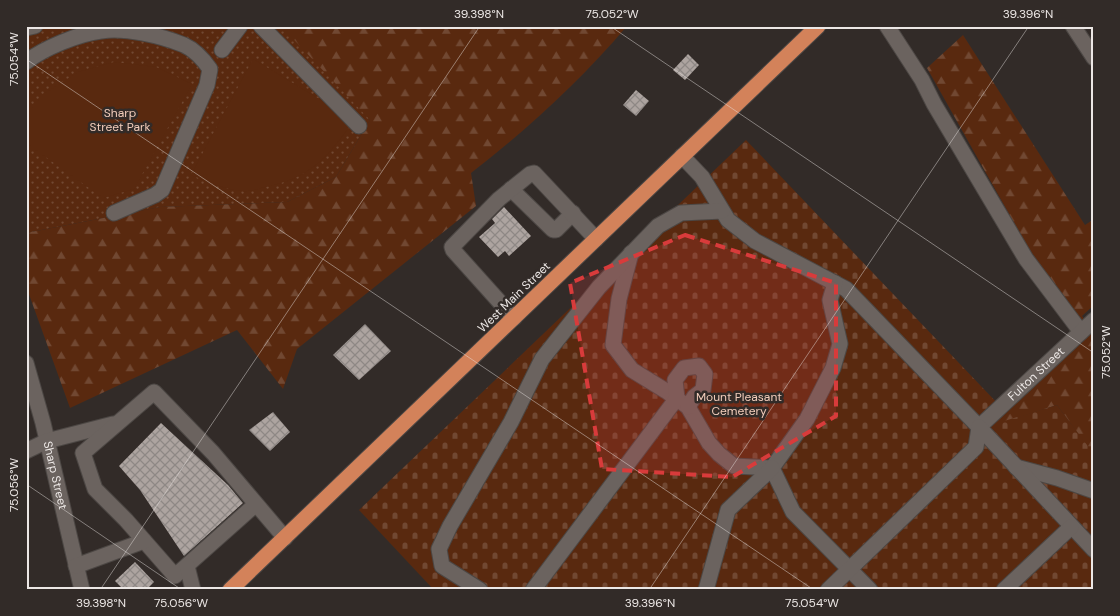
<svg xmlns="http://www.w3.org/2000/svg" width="1120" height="616" font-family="'DM Sans',sans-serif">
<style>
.green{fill:url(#green-dots)}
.forest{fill:url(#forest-firs)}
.cemetery{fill:url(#cemetery-stones)}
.pitch{fill:#59290f}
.building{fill:url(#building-cross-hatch)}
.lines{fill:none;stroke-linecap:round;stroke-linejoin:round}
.minor-casing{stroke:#4c4744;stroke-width:17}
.highway-casing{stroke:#4c4744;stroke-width:17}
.minor{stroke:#6b635f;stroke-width:15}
.highway{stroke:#d3825a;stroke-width:15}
.marked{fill:#d83b3b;fill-opacity:0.2;stroke:#d83b3b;stroke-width:4;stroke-dasharray:10 6;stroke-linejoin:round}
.ticks{fill:none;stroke:#ece7e5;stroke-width:1;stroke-opacity:0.45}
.labels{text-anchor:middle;stroke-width:5;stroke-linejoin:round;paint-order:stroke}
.park-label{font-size:12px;fill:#f2cdbb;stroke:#322b28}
.street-label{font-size:12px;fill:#ece7e5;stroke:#322b28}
.neatline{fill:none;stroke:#ece7e5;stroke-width:2}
.ticks-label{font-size:12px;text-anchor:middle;fill:#ece7e5}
</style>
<defs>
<pattern id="green-dots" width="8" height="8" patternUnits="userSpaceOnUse" patternTransform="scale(1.25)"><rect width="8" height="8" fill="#59290f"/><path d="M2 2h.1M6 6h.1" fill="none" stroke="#714832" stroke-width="1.8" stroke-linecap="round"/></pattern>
<pattern id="forest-firs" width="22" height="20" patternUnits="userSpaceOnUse" patternTransform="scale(1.25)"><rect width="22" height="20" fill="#59290f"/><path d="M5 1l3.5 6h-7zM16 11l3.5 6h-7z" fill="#714832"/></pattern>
<pattern id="cemetery-stones" width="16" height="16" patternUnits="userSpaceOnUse" patternTransform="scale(1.25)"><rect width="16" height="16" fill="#59290f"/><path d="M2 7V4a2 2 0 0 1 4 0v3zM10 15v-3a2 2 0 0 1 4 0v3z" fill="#714832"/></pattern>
<pattern id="building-cross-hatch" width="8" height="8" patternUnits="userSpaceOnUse" patternTransform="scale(1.25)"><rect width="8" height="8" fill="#ada4a0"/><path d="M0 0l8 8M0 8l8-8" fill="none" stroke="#8e8885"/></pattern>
</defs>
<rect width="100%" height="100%" fill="#322b28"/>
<path class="green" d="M26 26H300L370 120 336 177 287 202 160 207 26 233Z"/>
<g class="forest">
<path d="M281 26H627C581 80 527 130 471 173L476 206 297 349 283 389 237 330 70 408 26 286V233L160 207 287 202 336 177 370 120Z"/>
<path d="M963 35 1085 225 1094 219V305L1082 316 1094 330V448L1090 450 1057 405 1001 423V407L1081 342 927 68Z"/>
</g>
<path class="cemetery" d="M746 140 1001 407V422L1057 405 1090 449 1094 448V590H434L359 510Z"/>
<g class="pitch">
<path d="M253 59 354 120C328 157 311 178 265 187 258 189 249 192 242 191 226 190 206 181 191 175Z"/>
<path d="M114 62 156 67 192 84 134 189 103 198 26 143V115L44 94 78 72Z"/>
</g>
<g class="building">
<path d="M688 54 699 65 685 80 673 70Z"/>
<path d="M636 90 649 101 636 116 623 105Z"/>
<path d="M504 207 531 236 509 256 505 251 498 257 479 237 495 223 492 219Z"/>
<path d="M365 324 391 351 359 380 333 355Z"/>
<path d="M273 412 290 432 270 451 249 430Z"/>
<path d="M161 423 228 485 243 503 184 556 140 490 119 466Z"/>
<path d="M135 562 154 582 146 590H124L115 581Z"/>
</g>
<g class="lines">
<defs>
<g id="minor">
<path d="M261 26 359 126"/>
<path d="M887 26 922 80 934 104 1026 259 1081 332"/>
<path d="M1073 26 1094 58"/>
<path d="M26 28 35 26"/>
<path d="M222 50 240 26"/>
<path d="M26 62C44 48 78 34 101 31 125 27 162 36 184 45 195 50 203 59 210 69L207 85 162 190 155 195 114 213"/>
<path id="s1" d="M682 156 702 177 728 220 755 241 846 289 979 427 1094 320"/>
<path d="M511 189 553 230H556L573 213"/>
<path d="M631 253 619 299 613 345 632 370 666 391 688 407 709 443 719 454 734 466 772 468"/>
<path d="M835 283 830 300 840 344 833 368 807 419 772 468 793 512 870 590"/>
<path d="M514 318 453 250 452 247 499 199 530 174 534 173 596 239"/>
<path id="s2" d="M26 363 43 423 82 590"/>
<path d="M26 451 47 441 113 424"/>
<path d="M1016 467 1057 478 1094 491"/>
<path d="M256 504 175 576 126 520 95 489 83 453 154 392 213 453 285 538"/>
<path d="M76 566 144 541"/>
<path d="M187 566 193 590"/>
<path d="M480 590 442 566 439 549 450 526 511 422 542 359 599 287 658 226 681 213 722 211"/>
<path d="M533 590 677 398 675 380 684 368 699 366 705 374 703 390 694 397 688 407"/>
<path d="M706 590 728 510 772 468"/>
<path d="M828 590 976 447 979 427 1094 550"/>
<path d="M1004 590 1071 527"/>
</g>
<path id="highway" d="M230 590 818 26"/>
</defs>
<use href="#minor" class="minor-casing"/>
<use href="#highway" class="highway-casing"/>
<use href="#minor" class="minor"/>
<use href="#highway" class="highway"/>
</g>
<path class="marked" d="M685 235 836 283V416L732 477 602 469 570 283Z"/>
<path class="ticks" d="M610 26 1094 353M26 59 814 590M26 484 182 590M100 590 480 26M649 590 1029 26"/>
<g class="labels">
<g class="park-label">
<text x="120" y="117">Sharp<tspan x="120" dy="14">Street Park</tspan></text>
<text x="739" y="401">Mount Pleasant<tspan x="739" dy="14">Cemetery</tspan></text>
</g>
<g class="street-label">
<text transform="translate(514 297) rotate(-44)" y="4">West Main Street</text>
<text dy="4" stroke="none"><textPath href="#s1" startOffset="486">Fulton Street</textPath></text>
<text dy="4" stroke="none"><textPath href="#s2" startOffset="116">Sharp Street</textPath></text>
</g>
</g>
<rect width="1120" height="616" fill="none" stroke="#322b28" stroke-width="55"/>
<rect x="28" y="28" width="1064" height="560" class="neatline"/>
<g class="ticks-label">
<text x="479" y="18">39.398°N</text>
<text x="612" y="18">75.052°W</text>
<text x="1028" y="18">39.396°N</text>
<text transform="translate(14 59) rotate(-90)" y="4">75.054°W</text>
<text transform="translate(1106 352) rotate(-90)" y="4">75.052°W</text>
<text transform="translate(14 485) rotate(-90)" y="4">75.056°W</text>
<text x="101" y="607">39.398°N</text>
<text x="181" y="607">75.056°W</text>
<text x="650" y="607">39.396°N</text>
<text x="812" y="607">75.054°W</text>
</g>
</svg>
